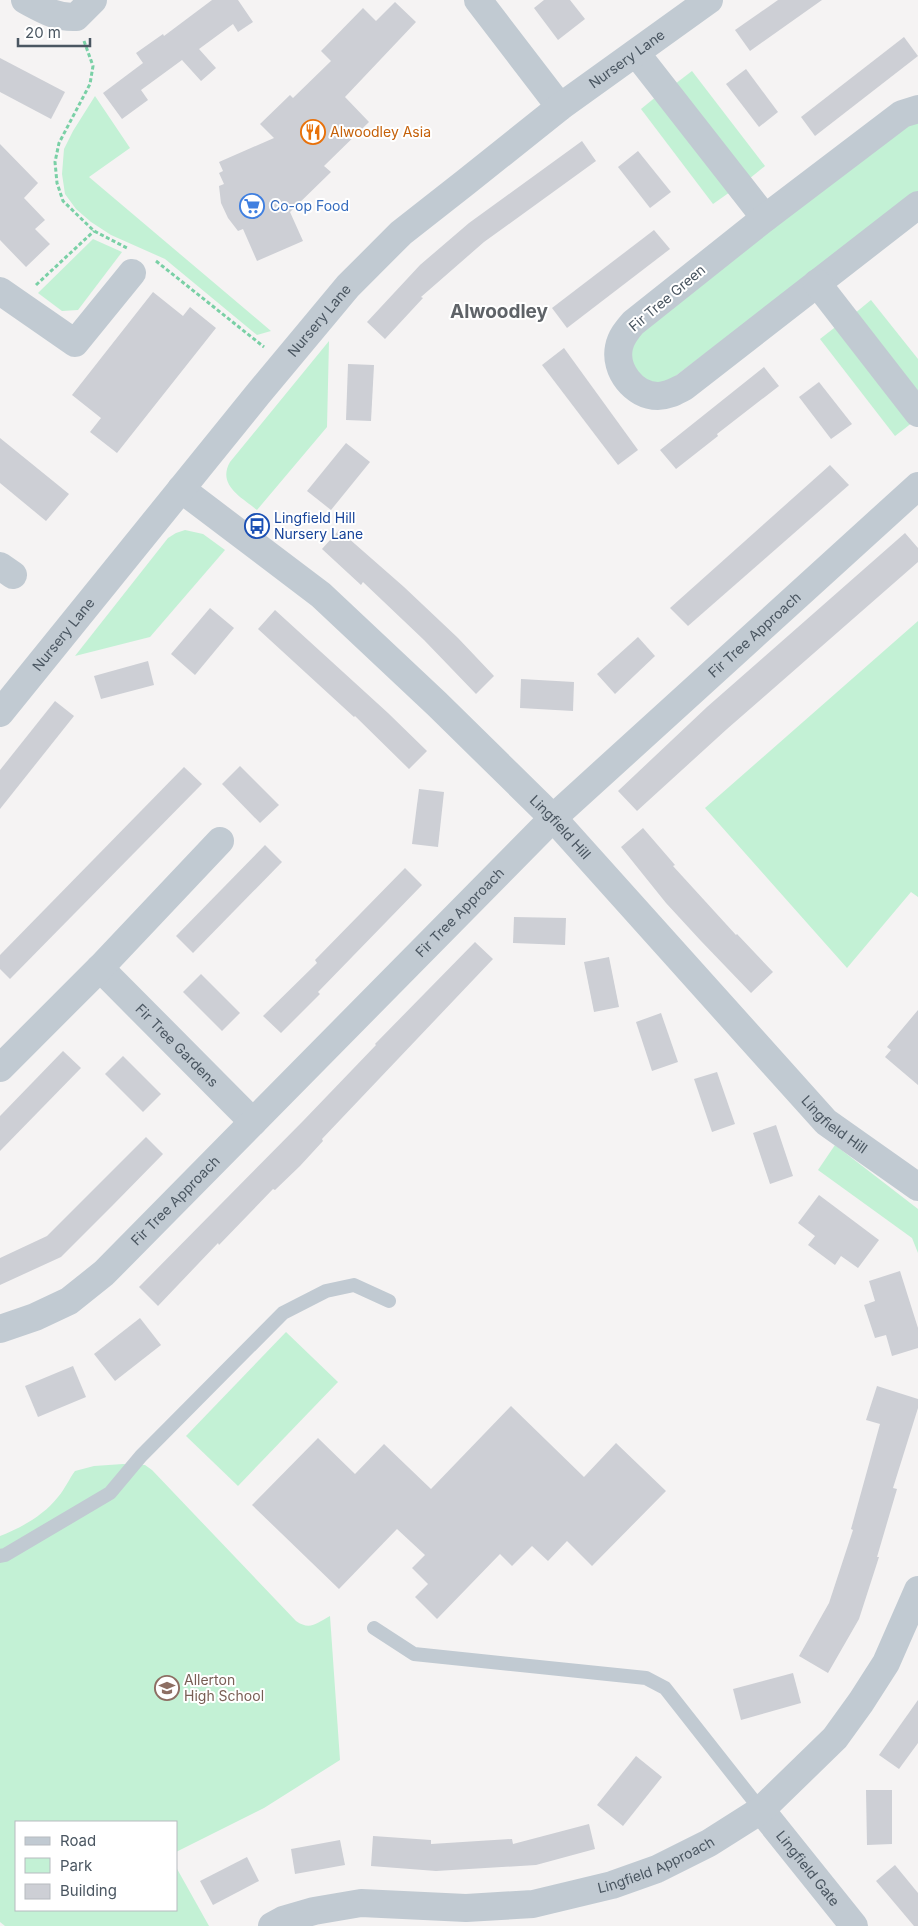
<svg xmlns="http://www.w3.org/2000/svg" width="918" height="1926" font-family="Inter,sans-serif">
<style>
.green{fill:#c3f1d5}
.building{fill:#cdcfd5}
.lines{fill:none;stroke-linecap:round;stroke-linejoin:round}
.path{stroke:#7ad0a6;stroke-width:3;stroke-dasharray:4 2.5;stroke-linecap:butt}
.service{stroke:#c1cad2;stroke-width:14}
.minor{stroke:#c1cad2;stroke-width:28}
.labels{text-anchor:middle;stroke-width:4;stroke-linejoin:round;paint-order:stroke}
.street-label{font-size:14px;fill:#4a5661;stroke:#fff}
.food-label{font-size:14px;fill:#c56008;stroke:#fff;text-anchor:start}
.shop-label{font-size:14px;fill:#366cbe;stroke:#fff;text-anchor:start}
.transit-label{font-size:14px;fill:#164399;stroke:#fff;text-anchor:start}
.education-label{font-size:14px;fill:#785e54;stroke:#fff;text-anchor:start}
.district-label{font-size:19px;font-weight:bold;fill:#5f6368;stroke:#fff}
</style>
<rect width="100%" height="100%" fill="#f5f3f3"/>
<g class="green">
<path d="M692 71 765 166 749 179 675 84Z"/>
<path d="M95 96 130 148 89 177 271 331 257 335 165 259 111 235 91 222 76 209 65 194 62 174 64 149 73 131Z"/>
<path d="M657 96 730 192 713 204 641 109Z"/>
<path d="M918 119V192L665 384C660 383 651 384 646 381 631 372 628 354 634 339L905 123Z"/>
<path d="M93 239 122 252 78 310 62 311 38 293Z"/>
<path d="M871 300 918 359V394L854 314Z"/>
<path d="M838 325 913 422 895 436 820 339Z"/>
<path d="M329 341 327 427 257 510C241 497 217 485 230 462Z"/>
<path d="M185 530 203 534 225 550 150 637 75 656 168 538 176 533Z"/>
<path d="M918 621V897L911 892 847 968 705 808Z"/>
<path d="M835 1145 918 1209V1253L912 1238 818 1170Z"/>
<path d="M286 1332 338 1382 238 1486 186 1436Z"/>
<path d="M123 1464 145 1465 152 1470 296 1621C310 1631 317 1623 330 1616L340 1760 264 1808 176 1852V1822H16V1910H176V1867L209 1926H5L0 1922V1536C21 1528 44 1515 58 1497 65 1489 69 1479 75 1471L94 1466Z"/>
</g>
<g class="building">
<path d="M212 0H238L253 22 238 32 233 24 199 49 216 68 201 81 182 60 141 90 148 100 122 119 103 93 143 63 136 53 163 34 164 36Z"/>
<path d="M544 0H570L585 19 558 40 534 8Z"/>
<path d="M778 0H822L750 51 735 30Z"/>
<path d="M395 2 416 22 345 97 369 122 324 166 331 172 290 212 303 241 257 261 243 229 238 231 228 218 221 203 219 186 224 184 219 173 223 171 219 162 274 138 260 124 290 95 293 98 331 61 321 51 363 8 376 21Z"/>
<path d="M904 37 918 56 815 136 801 117Z"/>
<path d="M0 58 65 92 51 119 0 92Z"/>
<path d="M746 69 778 112 759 127 726 84Z"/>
<path d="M582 141 596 161 484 242 421 297 423 298 385 339 367 322 420 265 469 223Z"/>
<path d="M0 144 38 183 24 198 45 220 35 229 50 244 26 267 0 240Z"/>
<path d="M638 151 671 192 650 208 618 167Z"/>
<path d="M654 230 670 249 567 328 552 308Z"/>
<path d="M153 292 183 316 190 307 216 328 117 453 90 432 101 418 72 395Z"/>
<path d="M564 348 638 450 618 465 542 365Z"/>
<path d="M348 364 374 365 371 421 346 420Z"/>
<path d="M764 367 779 386 717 434 718 436 676 469 660 450Z"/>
<path d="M819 382 852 424 831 439 799 397Z"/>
<path d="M0 438 69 494 46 521 0 483Z"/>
<path d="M346 443 370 462 331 510 307 491Z"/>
<path d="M830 465 849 485 688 626 670 608Z"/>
<path d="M339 530 404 587 458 638 494 676 476 694 424 640 363 582 361 585 322 549Z"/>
<path d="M905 533 918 548V562L727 729 637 811 618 791 707 707Z"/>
<path d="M210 608 234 628 195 675 171 654Z"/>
<path d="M275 610 388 713 427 751 409 769 355 716 354 717 258 629Z"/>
<path d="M638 637 655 656 615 694 597 674Z"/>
<path d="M148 661 154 685 101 699 94 676Z"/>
<path d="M521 679 574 682 573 711 520 708Z"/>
<path d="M55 701 74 716 0 809V770Z"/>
<path d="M240 766 279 805 260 823 222 784Z"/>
<path d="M184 767 202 784 10 979 0 969V955Z"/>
<path d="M419 789 444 792 438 847 412 844Z"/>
<path d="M643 828 675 865 673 866 736 935 737 934 773 972 751 993 701 941 666 903 621 847Z"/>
<path d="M265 845 282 862 193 953 176 936Z"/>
<path d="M405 868 422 885 318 992 320 994 281 1033 263 1016 317 963 315 960Z"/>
<path d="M514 917 566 918 565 945 513 943Z"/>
<path d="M475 942 493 959 322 1139 323 1141 300 1166 275 1190 273 1189 219 1245 218 1243 158 1306 139 1287 303 1121 376 1045 375 1044Z"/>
<path d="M609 957 619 1007 594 1012 584 962Z"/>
<path d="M201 974 240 1013 222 1031 183 992Z"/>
<path d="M918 1010V1085L885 1057 891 1050 887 1047Z"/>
<path d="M661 1013 678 1062 652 1071 636 1022Z"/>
<path d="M63 1051 81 1068 0 1151V1116Z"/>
<path d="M123 1056 161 1094 143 1112 105 1074Z"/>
<path d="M717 1072 735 1124 712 1132 694 1079Z"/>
<path d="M776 1125 793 1176 770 1184 753 1133Z"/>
<path d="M146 1137 163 1154 112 1206 61 1257 0 1285V1258L47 1236Z"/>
<path d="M819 1195 879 1240 858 1268 841 1256 835 1265 808 1245 815 1236 798 1223Z"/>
<path d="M900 1271 918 1328V1348L892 1356 886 1335 875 1338 864 1305 875 1301 869 1281Z"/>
<path d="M140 1318 161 1345 115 1381 94 1354Z"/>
<path d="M73 1366 86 1397 38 1417 25 1386Z"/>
<path d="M877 1386 918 1399V1408L893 1488 897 1489 877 1557H879L859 1619 828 1673 799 1656 829 1603 853 1530 851 1529 880 1424 866 1420Z"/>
<path d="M511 1406 584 1477 616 1443 666 1491 592 1566 567 1541 548 1561 532 1546 512 1566 500 1554 437 1619 415 1597 428 1584 412 1568 425 1555 397 1529 339 1589 252 1505 318 1438 355 1474 384 1444 431 1489Z"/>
<path d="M793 1673 801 1703 741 1720 733 1689Z"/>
<path d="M918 1700V1743L899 1769 879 1755Z"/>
<path d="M636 1756 662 1777 623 1826 597 1805Z"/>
<path d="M866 1790H892V1844L867 1845Z"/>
<path d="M589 1824 595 1849 536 1865 436 1871 371 1866 373 1836 431 1840V1844L512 1839 513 1844Z"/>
<path d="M340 1840 345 1865 295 1874 291 1849Z"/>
<path d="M247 1857 259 1881 213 1905 200 1881Z"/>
<path d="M895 1865 918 1893V1926H914L876 1881Z"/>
</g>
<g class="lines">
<g class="path">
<path d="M84 41 93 66 90 84 59 143 55 162 57 183 63 201 94 231 127 248"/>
<path d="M156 261 264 347"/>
<path d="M36 285 94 231"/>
</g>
<g class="service">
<path d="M0 1556 5 1555 110 1493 141 1456 283 1313 326 1291 354 1285 389 1301"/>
<path d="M374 1628 414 1654 646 1678 665 1688 761 1810"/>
</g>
<g class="minor">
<path d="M25 0C42 9 56 18 76 17L93 0"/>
<path d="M478 0 560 107"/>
<path d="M636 53 765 218"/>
<path d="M918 109 902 114 765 218 633 323C627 330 621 337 619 347 614 370 634 396 658 396 668 396 676 391 684 387L918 205"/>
<path d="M817 283 918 413"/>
<path d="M0 291 75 343 132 273"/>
<path id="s1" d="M181 489 321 595 437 704 553 818 826 1122 918 1187"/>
<path d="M0 566 13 575"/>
<path id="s2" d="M0 713 258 394 348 286 401 233 466 182 560 107 709 0"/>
<path id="s3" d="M100 968 253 1122"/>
<path d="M0 1068 100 968 220 841"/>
<path id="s4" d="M0 1329 35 1317 69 1301 104 1273 553 818 918 486"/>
<path id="s5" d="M761 1810 854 1926"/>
<path id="s6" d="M272 1926 283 1920 314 1911 361 1903 466 1908 533 1904 612 1885 657 1869 709 1843 761 1810 835 1738 861 1702 886 1663 918 1590"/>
</g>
</g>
<defs>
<symbol id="restaurant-ring" viewBox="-11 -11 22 22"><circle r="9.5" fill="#fff" stroke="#e8710a" stroke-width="1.5"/><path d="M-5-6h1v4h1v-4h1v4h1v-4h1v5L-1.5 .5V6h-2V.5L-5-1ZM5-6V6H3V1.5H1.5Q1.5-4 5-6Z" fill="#e8710a"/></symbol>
<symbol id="supermarket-ring" viewBox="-11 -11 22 22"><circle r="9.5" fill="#fff" stroke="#3f7fe0" stroke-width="1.5"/><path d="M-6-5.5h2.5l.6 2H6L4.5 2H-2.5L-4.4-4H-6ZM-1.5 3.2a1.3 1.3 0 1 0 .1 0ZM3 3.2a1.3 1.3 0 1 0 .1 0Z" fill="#3f7fe0"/></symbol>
<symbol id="bus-ring" viewBox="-11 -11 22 22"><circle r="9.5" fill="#fff" stroke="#1a4fb4" stroke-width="1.5"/><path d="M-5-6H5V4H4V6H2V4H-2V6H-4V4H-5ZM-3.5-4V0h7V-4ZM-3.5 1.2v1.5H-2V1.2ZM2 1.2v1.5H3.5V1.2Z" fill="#1a4fb4"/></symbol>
<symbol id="school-ring" viewBox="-11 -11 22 22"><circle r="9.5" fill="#fff" stroke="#8d6e63" stroke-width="1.5"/><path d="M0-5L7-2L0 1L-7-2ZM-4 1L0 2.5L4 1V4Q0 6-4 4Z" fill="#8d6e63"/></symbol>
</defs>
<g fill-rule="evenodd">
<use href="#restaurant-ring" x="299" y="118" width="28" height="28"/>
<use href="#supermarket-ring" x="238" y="192" width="28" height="28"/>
<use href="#bus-ring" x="243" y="512" width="28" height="28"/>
<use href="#school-ring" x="153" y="1674" width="28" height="28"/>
</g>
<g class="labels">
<g class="street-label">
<text dy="5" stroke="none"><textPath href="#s2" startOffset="911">Nursery Lane</textPath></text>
<text transform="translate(667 298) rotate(-40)" y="5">Fir Tree Green</text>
<text dy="5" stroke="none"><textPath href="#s2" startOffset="506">Nursery Lane</textPath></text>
<text dy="5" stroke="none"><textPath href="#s2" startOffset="101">Nursery Lane</textPath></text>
<text dy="5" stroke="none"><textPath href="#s4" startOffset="1031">Fir Tree Approach</textPath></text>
<text dy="5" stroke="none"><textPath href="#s1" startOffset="509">Lingfield Hill</textPath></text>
<text dy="5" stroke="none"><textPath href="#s4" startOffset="626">Fir Tree Approach</textPath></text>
<text dy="5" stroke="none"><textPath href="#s3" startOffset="109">Fir Tree Gardens</textPath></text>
<text dy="5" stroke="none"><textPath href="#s1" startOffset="914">Lingfield Hill</textPath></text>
<text dy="5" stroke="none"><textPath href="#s4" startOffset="221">Fir Tree Approach</textPath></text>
<text dy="5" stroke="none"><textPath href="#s6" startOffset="394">Lingfield Approach</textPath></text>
<text dy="5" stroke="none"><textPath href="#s5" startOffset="75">Lingfield Gate</textPath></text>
</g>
<g class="food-label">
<text x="330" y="137">Alwoodley Asia</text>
</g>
<g class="shop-label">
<text x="270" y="211">Co-op Food</text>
</g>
<g class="transit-label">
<text x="274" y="523">Lingfield Hill<tspan x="274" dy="16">Nursery Lane</tspan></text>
</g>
<g class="education-label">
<text x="184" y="1685">Allerton<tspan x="184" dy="16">High School</tspan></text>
</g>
<g class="district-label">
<text x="499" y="318">Alwoodley</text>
</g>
</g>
<rect x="15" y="1821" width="162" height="90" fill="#ffffff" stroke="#b7bbc0"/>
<rect x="25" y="1837" width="25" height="8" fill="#c1cad2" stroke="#b7bbc0"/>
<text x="60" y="1846" font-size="15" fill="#4a5661">Road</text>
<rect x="25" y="1858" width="25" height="15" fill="#c3f1d5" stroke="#b7bbc0"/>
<text x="60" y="1871" font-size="15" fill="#4a5661">Park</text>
<rect x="25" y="1884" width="25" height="15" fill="#cdcfd5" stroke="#b7bbc0"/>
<text x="60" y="1896" font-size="15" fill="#4a5661">Building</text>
<path d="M18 38v8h72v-8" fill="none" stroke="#4a5661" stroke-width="2.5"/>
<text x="25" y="38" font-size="15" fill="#4a5661" stroke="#ffffff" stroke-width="4" paint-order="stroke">20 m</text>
</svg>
